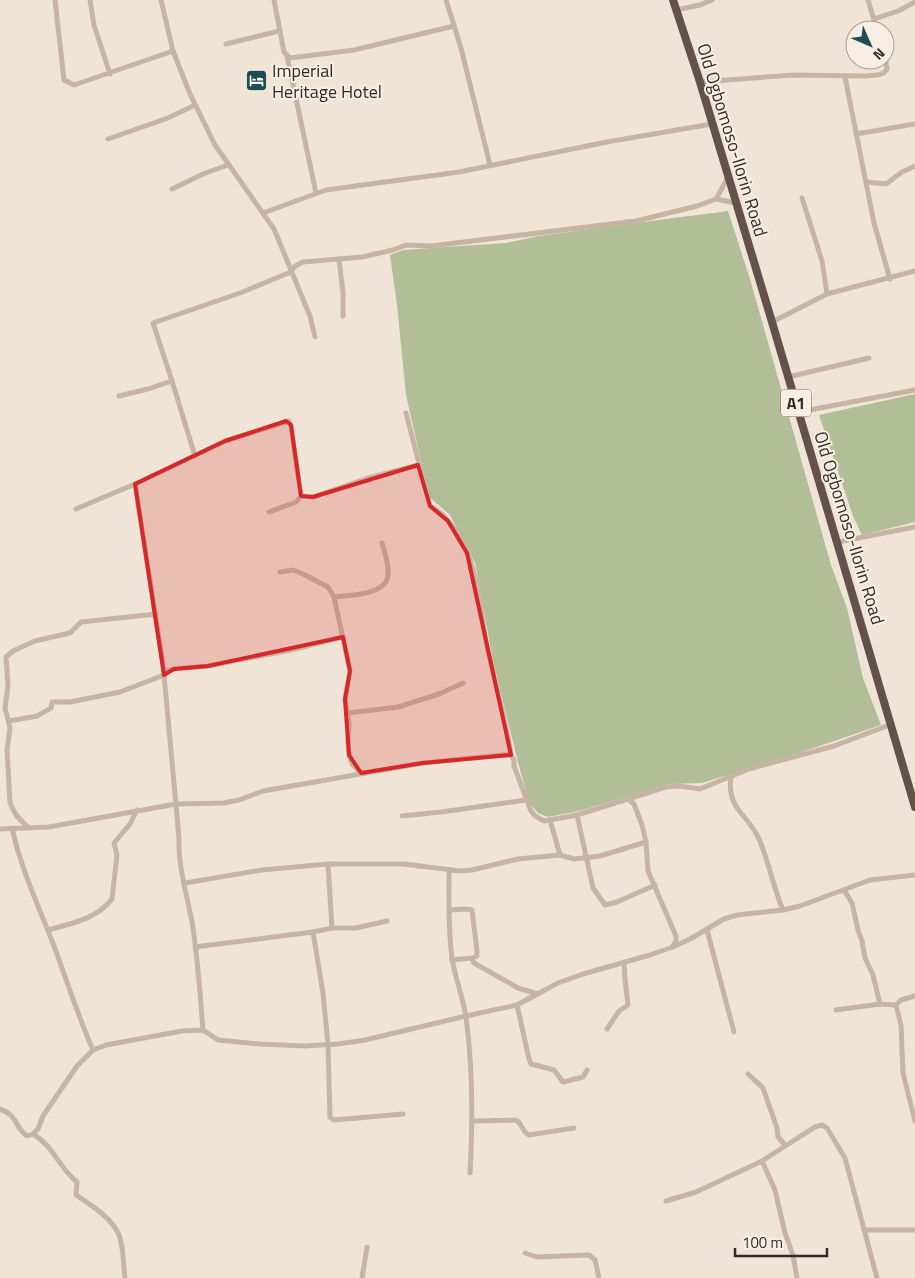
<svg xmlns="http://www.w3.org/2000/svg" width="915" height="1278" font-family="'Titillium Web',sans-serif">
<style>
.green{fill:#b1be98}
.lines{fill:none;stroke-linecap:round;stroke-linejoin:round}
.minor{stroke:#c7b4a4;stroke-width:5}
.trunk{stroke:#64524a;stroke-width:8}
.marked{fill:#d62828;fill-opacity:0.2;stroke:#d62828;stroke-width:4;stroke-linejoin:round}
.labels{text-anchor:middle;stroke-width:4;stroke-linejoin:round;paint-order:stroke}
.shield{fill:#f8eee3;stroke:#6e655e;stroke-width:1}
.shield-label{font-size:16px;font-weight:bold;fill:#332a25}
.poi-label{font-size:18px;fill:#332a25;stroke:#f8eee3;text-anchor:start}
.street-label{font-size:18px;fill:#332a25;stroke:#f8eee3}
</style>
<rect width="100%" height="100%" fill="#f0e4d7"/>
<g class="green">
<path d="M728 211 750 279 831 565 847 608 863 678 881 725 799 753 702 783 669 784 579 811 548 817 538 813 529 802 519 766 493 661 475 563 450 515 429 497 406 395 397 305 390 255 403 250 506 243 539 236 597 228Z"/>
<path d="M915 394V522L862 535 853 516 819 415Z"/>
</g>
<g class="lines">
<g class="minor">
<path d="M55 0 64 80 74 85 173 51"/>
<path d="M90 0 94 25 110 74"/>
<path d="M161 0 173 51 190 94 215 145 274 229 310 316 315 337"/>
<path d="M274 0 284 52 290 58 354 50 454 26"/>
<path d="M446 0 461 48 490 165"/>
<path d="M868 0 877 30"/>
<path d="M676 10 700 5 712 0"/>
<path d="M874 19 898 11 915 2"/>
<path d="M226 44 279 31"/>
<path d="M287 56 316 193"/>
<path d="M845 77 874 223 890 279"/>
<path d="M700 82 793 75 865 76 878 75 884 73 887 69 885 56"/>
<path d="M856 134 915 124"/>
<path d="M108 139 168 118 195 105"/>
<path d="M867 182 886 184 902 172 915 166"/>
<path d="M172 189 203 174 228 165"/>
<path d="M802 198 822 261 827 294"/>
<path d="M716 199 728 177"/>
<path d="M263 213 326 190 459 172 607 142 712 124"/>
<path d="M339 259 343 293V316"/>
<path d="M772 322 827 294 915 271"/>
<path d="M788 377 869 358"/>
<path d="M172 381 195 456"/>
<path d="M119 396 148 389 172 381 153 323 240 293 291 272 295 266 303 262 362 257 393 250 406 245 431 246 636 221 697 206 716 199 736 203"/>
<path d="M799 412 915 390"/>
<path d="M406 413 430 506C445 513 455 528 463 543 478 572 481 614 487 647 495 683 506 719 511 755"/>
<path d="M301 496 313 497 368 478 418 465"/>
<path d="M76 509 135 484"/>
<path d="M838 542 915 527"/>
<path d="M280 572 293 570 303 574 328 587 334 597 350 671 345 699 349 723 348 743 349 755 352 764 361 773"/>
<path d="M334 597C350 595 388 595 388 574 389 564 385 553 382 543"/>
<path d="M348 713 398 707 439 694 463 683"/>
<path d="M9 721 37 716 51 708 52 702H70L120 692 164 675 167 671 174 669 208 666 291 650 343 637"/>
<path d="M731 777C726 809 749 815 759 839 769 862 773 887 783 910"/>
<path d="M628 799 634 804 642 825 646 842 648 871 676 936V941L673 946"/>
<path d="M577 815 593 888 605 905 617 902 655 885"/>
<path d="M402 816 441 812 526 800"/>
<path d="M550 820 560 855"/>
<path d="M28 827C19 819 13 813 10 802L7 750 10 728 5 708 8 686 6 657 13 651 35 641 70 633 81 622 156 614"/>
<path d="M12 828C21 869 39 907 54 946 67 981 78 1016 93 1050"/>
<path d="M0 829 49 827 176 804 224 803 239 800 263 791 423 763 502 755H511L514 760V766L531 811 535 816 544 821 577 815 666 787 680 786 700 789 749 769 834 746 892 724"/>
<path d="M328 864 332 928 313 932 323 993 328 1045 330 1117 334 1120 403 1114"/>
<path d="M449 870C449 899 448 929 452 958 455 978 463 997 466 1017 473 1069 473 1121 470 1173"/>
<path d="M185 883 262 870 328 864H404L460 871 472 870 518 859 560 855 574 859 600 856 646 842"/>
<path d="M844 890 852 903 858 930 862 941 865 958 873 975 880 1004"/>
<path d="M450 910 466 909 472 910 477 951V956L472 958 452 960"/>
<path d="M332 928H356L387 921"/>
<path d="M48 930C70 924 97 919 112 899L117 855 114 843 130 824 137 810"/>
<path d="M707 930 734 1032"/>
<path d="M195 947 313 932"/>
<path d="M472 958 474 963 518 988 538 994"/>
<path d="M517 1005 529 1059 531 1064 554 1070 563 1082 583 1077 587 1070"/>
<path d="M896 1005 901 1025 903 1073 915 1121"/>
<path d="M896 1005 901 1000 915 996"/>
<path d="M836 1010 880 1004 896 1005"/>
<path d="M607 1029 619 1011 628 1005 625 979 624 962"/>
<path d="M203 1030C200 994 198 958 192 922 187 895 178 866 179 838L163 664 135 484 225 441 289 421 291 425 301 496 296 502 269 512"/>
<path d="M748 1074 763 1088 777 1128 778 1137 785 1145"/>
<path d="M0 1109C19 1116 14 1127 27 1136L33 1134C55 1147 58 1167 77 1182L76 1195C91 1205 112 1218 119 1235 124 1248 123 1264 125 1278"/>
<path d="M472 1121 516 1120C523 1124 522 1132 529 1135L574 1128"/>
<path d="M33 1134 38 1129 43 1116 77 1066 93 1050 106 1045 182 1031 203 1030 218 1040 259 1044 304 1046 338 1044 365 1040 466 1016 517 1005 558 983 583 974 650 955 673 947 690 939 724 919 737 915 783 910 800 906 870 880 915 875"/>
<path d="M762 1161 775 1190 785 1233 793 1255 797 1278"/>
<path d="M666 1201 696 1192 762 1161 815 1127 822 1125 827 1128 845 1158 877 1278"/>
<path d="M864 1230H915"/>
<path d="M525 1253 537 1257 589 1255 595 1260 599 1278"/>
<path d="M362 1278 367 1247"/>
</g>
<path class="trunk" d="M673 0 700 82 772 322 915 807"/>
</g>
<path class="marked" d="M286 421 291 425 301 496 313 497 418 465 430 506 448 521 467 553 511 755 423 763 361 773 349 755 345 699 350 671 343 637 208 666 174 669 164 675 135 484 225 441Z"/>
<defs>
<symbol id="hotel-square" viewBox="-11 -11 22 22"><rect x="-9" y="-9" width="18" height="18" rx="4" fill="#1d4f52" stroke="#f8eee3"/><path d="M-6-4.5h1.5V1H6V5H4.5V3h-9V5H-6ZM-4 0a1.8 1.8 0 1 1 3.6 0ZM.5 0V-2.5h3Q6-2.5 6 0Z" fill="#fff"/></symbol>
</defs>
<g fill-rule="evenodd">
<use href="#hotel-square" x="244" y="68" width="25" height="25"/>
</g>
<g class="labels">
<rect class="shield" x="781" y="389.5" width="30" height="27" rx="4"/>
<g class="shield-label">
<text x="796" y="409">A1</text>
</g>
<g class="poi-label">
<text x="272" y="77">Imperial<tspan x="272" dy="21">Heritage Hotel</tspan></text>
</g>
<g class="street-label">
<text transform="translate(732 140) rotate(73)" y="6">Old Ogbomoso-Ilorin Road</text>
<text transform="translate(849 528) rotate(73)" y="6">Old Ogbomoso-Ilorin Road</text>
</g>
</g>
<g transform="translate(870 45) rotate(135)"><circle r="24" fill="#f8eee3" stroke="#a9a097"/>
<path d="M0-4L9 19L0 12L-9 19Z" fill="#1d4f52"/>
<text y="-8" font-size="14" font-weight="bold" text-anchor="middle" fill="#332a25">N</text>
</g>
<path d="M735 1248v8h92v-8" fill="none" stroke="#332a25" stroke-width="2.5"/>
<text x="742" y="1248" font-size="15" fill="#332a25" stroke="#f8eee3" stroke-width="4" paint-order="stroke">100 m</text>
</svg>
